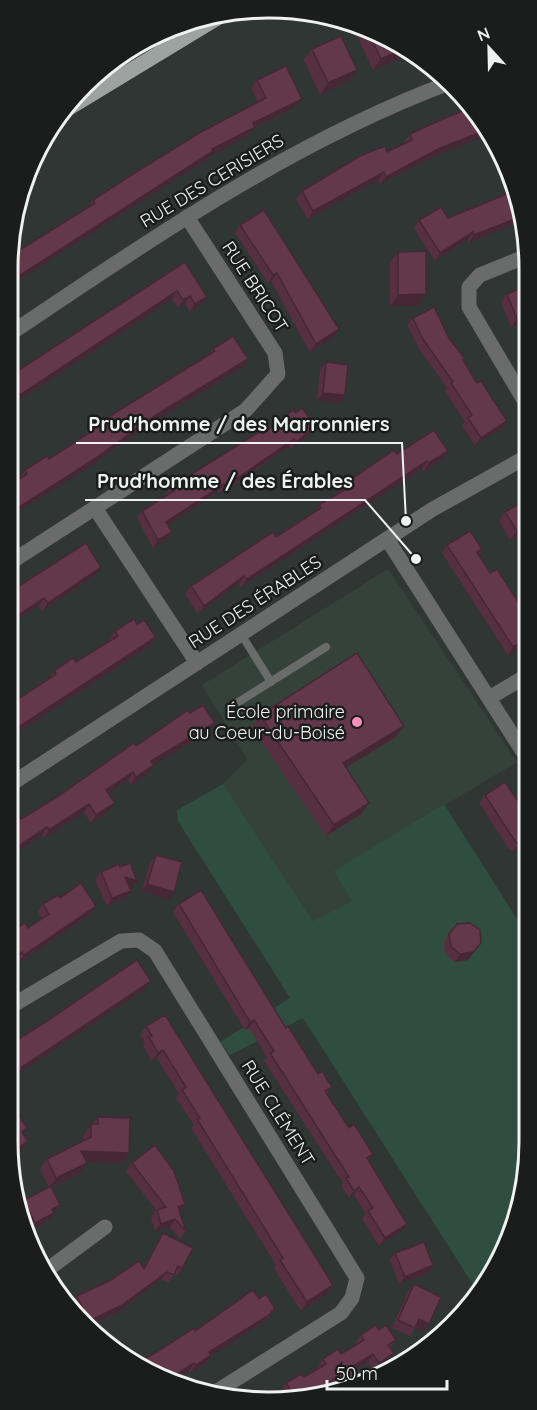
<svg xmlns="http://www.w3.org/2000/svg" width="537" height="1410" font-family="Quicksand,sans-serif">
<style>
.built{fill:#35423c}
.green{fill:#2f4e41}
.lines{fill:none;stroke-linecap:round;stroke-linejoin:round}
.service{stroke:#696c6b;stroke-width:8}
.minor{stroke:#696c6b;stroke-width:15}
.primary{stroke:#9da3a0;stroke-width:15}
.wall{fill:#563040}
.shaded-wall{fill:#462734}
.building{fill:#64384b;stroke:#462734;stroke-width:1.5}
.poi-dot{fill:#fd8ec0;stroke:#1a1d1b;stroke-width:2}
.labels{text-anchor:middle;stroke-width:5;stroke-linejoin:round;paint-order:stroke}
.street-label{font-size:18px;fill:#eef2f0;stroke:#1a1d1b}
.poi-label{font-size:18px;fill:#eef2f0;stroke:#1a1d1b;text-anchor:end}
.rim{fill:none;stroke:#eef2f0;stroke-width:3}
.leader{fill:none;stroke:#eef2f0;stroke-width:2}
.callout-dot{fill:#eef2f0;stroke:#1a1d1b;stroke-width:2}
.callout-label{font-size:20px;text-anchor:middle;font-weight:bold;fill:#eef2f0;stroke:#1a1d1b;stroke-width:5;stroke-linejoin:round;paint-order:stroke}
</style>
<rect width="100%" height="100%" fill="#303633"/>
<path class="built" d="M388 569 517 762 335 871 353 901 313 921 223 784 247 759 202 685Z"/>
<path class="green" d="M223 784 313 921 352 901 334 871 444 804 529 938V1141L521 1209 479 1294 303 1018 230 1055 220 1042 290 998 178 821 177 810Z"/>
<g class="lines">
<g class="service">
<path d="M241 634 271 682"/>
<path d="M232 706 326 647"/>
</g>
<g class="minor">
<path d="M527 256 480 275 469 287V307L528 407"/>
<path d="M8 335C149 241 289 143 449 83"/>
<path d="M95 508 197 663"/>
<path d="M387 539 529 761"/>
<path d="M8 564 246 410 278 374 275 353 187 217"/>
<path d="M489 698 528 675"/>
<path d="M8 786 433 509 528 456"/>
<path d="M8 1008 121 941 139 940 155 951 357 1278 352 1298 341 1313 214 1393"/>
<path d="M47 1270 105 1227"/>
</g>
<path class="primary" d="M59 114 227 12"/>
</g>
<g class="wall">
<path d="M362 28 408 49 402 58 373 70 357 35Z"/>
<path d="M312 49 349 81 320 95 304 60Z"/>
<path d="M257 80 302 99 296 107 255 127 249 135 210 156 207 159 8 287V268L87 208 93 200 258 102 251 88Z"/>
<path d="M410 134 435 156 380 184 378 180 308 219 296 199 302 191 405 143 404 142Z"/>
<path d="M514 191 469 243 468 239 435 261 414 228 419 220 448 218Z"/>
<path d="M240 225 334 337 310 352 271 281 268 283 235 233Z"/>
<path d="M398 252 418 306H390V263Z"/>
<path d="M185 262 207 297 202 304 190 312 185 303 178 308 172 299 15 403 11 397 8 399V377Z"/>
<path d="M507 294 527 321 511 327 501 302Z"/>
<path d="M413 318 449 338 465 359 463 361 477 383 507 421 501 429 475 445 462 426 465 422 445 391 447 388 418 347 407 325Z"/>
<path d="M213 349 243 367 151 423 88 468 20 478 25 470 49 459 84 437 89 429 209 354Z"/>
<path d="M326 362 345 395 340 403 317 401 320 370Z"/>
<path d="M296 413 316 426 311 433 291 449 289 447 240 481 220 493 218 491 168 525 167 539 153 548 137 518 142 511 166 495V494L171 487 264 433Z"/>
<path d="M448 451 443 459 424 471 422 469 241 587 239 583 198 614 185 594 191 586 276 537 315 512 319 505 338 493 337 492 343 485 397 454Z"/>
<path d="M528 499V532L510 540 499 521 505 512Z"/>
<path d="M447 545 482 549 479 555 528 642 508 655 442 553Z"/>
<path d="M96 574 42 611 39 605 8 626V593Z"/>
<path d="M115 631 151 645 8 739V706L49 679 54 671 76 662 110 640V639Z"/>
<path d="M190 713 215 723 210 731 153 764 149 773 131 785 128 780 108 793 109 811 91 823 84 812 44 838 42 835 21 819 136 746Z"/>
<path d="M260 715 396 737 346 768 361 814 326 836 252 727Z"/>
<path d="M485 795 529 817V841L513 851 509 849 479 803Z"/>
<path d="M156 855 169 900 142 891 150 863Z"/>
<path d="M101 872 132 888H129L131 891 125 898 107 906 95 880Z"/>
<path d="M60 898 91 914 18 963 17 960 8 966V933L28 928 42 918 38 912 43 904Z"/>
<path d="M179 904 286 1028 318 1074 332 1087 327 1093 349 1128 373 1154 368 1161 402 1231 379 1246 362 1219 366 1214 354 1195 349 1198 341 1186 343 1183 264 1061 267 1057 249 1028 245 1030 173 912Z"/>
<path d="M449 934 481 943 468 960 455 962 445 954 444 942Z"/>
<path d="M146 1026 333 1285 327 1294 301 1311 274 1269 276 1265 191 1128 194 1125 176 1098 179 1094 157 1058 152 1061 143 1046 145 1043 140 1035Z"/>
<path d="M98 1117 129 1153 122 1163 86 1161 80 1173 51 1187 60 1205 49 1221 30 1230 18 1207 24 1200 49 1187 40 1169 47 1159 84 1140V1134Z"/>
<path d="M132 1163 185 1204 180 1212 186 1231 180 1239 170 1227 155 1231 151 1218 156 1210 126 1171Z"/>
<path d="M163 1233 182 1269 177 1276 174 1275 168 1283 161 1279 117 1313 88 1326 78 1318 71 1304 77 1296 144 1268 158 1241Z"/>
<path d="M395 1253 428 1273 399 1284 390 1260Z"/>
<path d="M414 1284 424 1332 415 1328 410 1336 392 1328 408 1292Z"/>
<path d="M270 1316 264 1322 211 1355 206 1363 190 1373 189 1371 175 1380 138 1368 195 1331Z"/>
<path d="M379 1330 396 1340 390 1348 394 1353 388 1361 373 1371 368 1362 352 1372 356 1377 350 1385 334 1392 329 1385 315 1395 317 1398 285 1399 280 1391 286 1383 304 1377 318 1368V1367L323 1359 341 1354 357 1344 355 1343 361 1335Z"/>
</g>
<g class="shaded-wall">
<path d="M406 48 408 49 402 58 373 70 381 59Z"/>
<path d="M357 70 349 81 320 95 328 83Z"/>
<path d="M302 99 296 107 255 127 249 135 210 156 207 159 8 287V283L253 123Z"/>
<path d="M487 130 490 134 435 156 380 184 386 177 440 148Z"/>
<path d="M384 172 378 180 308 219 313 211Z"/>
<path d="M522 216 523 221 469 243 474 235Z"/>
<path d="M473 232 468 239 435 261 440 253Z"/>
<path d="M277 273 271 281 268 283 273 275Z"/>
<path d="M177 291 172 299 15 403 20 395Z"/>
<path d="M426 294 418 306H390L398 295Z"/>
<path d="M190 296 185 303 178 308 183 300Z"/>
<path d="M207 297 202 304 190 312 195 304Z"/>
<path d="M527 315V321L511 327 517 319Z"/>
<path d="M339 329 334 337 310 352 316 344Z"/>
<path d="M248 359 243 367 151 423 88 468 8 518V514L156 415Z"/>
<path d="M16 389 11 397 8 399V395Z"/>
<path d="M323 393 345 395 340 403 317 401Z"/>
<path d="M507 421 501 429 475 445 481 438Z"/>
<path d="M316 426 311 433 291 449 296 442Z"/>
<path d="M294 439 289 447 220 493 225 486Z"/>
<path d="M448 451 443 459 424 471 429 463Z"/>
<path d="M427 461 422 469 241 587 247 579Z"/>
<path d="M224 484 218 491 161 530 166 522Z"/>
<path d="M528 526V532L510 540 517 531Z"/>
<path d="M172 532 167 539 153 548 158 540Z"/>
<path d="M101 567 96 574 42 611 48 603Z"/>
<path d="M244 576 239 583 198 614 204 606Z"/>
<path d="M44 598 39 605 8 626V622Z"/>
<path d="M156 637 151 645 8 739V734Z"/>
<path d="M528 638V642L508 655 513 647Z"/>
<path d="M215 723 210 731 146 769 151 761Z"/>
<path d="M404 726 396 737 335 774 343 763Z"/>
<path d="M154 765 149 773 131 785 136 777Z"/>
<path d="M133 772 128 780 101 798 106 790Z"/>
<path d="M115 803 109 811 91 823 96 815Z"/>
<path d="M369 803 361 814 326 836 334 825Z"/>
<path d="M89 804 84 812 44 838 49 830Z"/>
<path d="M47 827 42 835 8 858V853Z"/>
<path d="M529 837V841L513 851 519 844Z"/>
<path d="M125 877 137 881 132 888 119 885Z"/>
<path d="M147 884 174 892 169 900 142 891Z"/>
<path d="M131 891 125 898 107 906 112 898Z"/>
<path d="M96 906 91 914 18 963 24 955Z"/>
<path d="M481 943 468 960 455 962 460 954Z"/>
<path d="M22 952 17 960 8 966V962Z"/>
<path d="M151 981 145 989 19 1073 16 1078 8 1083V1078L22 1067Z"/>
<path d="M254 1020 249 1028 245 1030 250 1022Z"/>
<path d="M163 1050 157 1058 152 1061 158 1053Z"/>
<path d="M28 1141 22 1149 10 1157V1155L12 1152Z"/>
<path d="M81 1151 129 1153 122 1163 74 1161Z"/>
<path d="M87 1163 80 1173 49 1188 56 1178Z"/>
<path d="M359 1187 354 1195 349 1198 354 1191Z"/>
<path d="M185 1204 179 1212 178 1207Z"/>
<path d="M60 1205 49 1221 30 1230 35 1223 52 1209Z"/>
<path d="M175 1219 170 1227 155 1231 161 1224Z"/>
<path d="M407 1224 402 1231 379 1246 385 1238Z"/>
<path d="M433 1265 428 1273 399 1284 405 1277Z"/>
<path d="M167 1272 161 1279 117 1313 88 1326 86 1325 89 1321Z"/>
<path d="M333 1285 327 1294 301 1311 307 1302Z"/>
<path d="M275 1308 264 1322 204 1360 209 1352Z"/>
<path d="M419 1319 429 1324 424 1332 413 1327Z"/>
<path d="M394 1353 388 1361 373 1371 379 1363Z"/>
<path d="M373 1354 368 1362 345 1376 350 1368Z"/>
<path d="M211 1355 206 1363 190 1373 196 1365Z"/>
<path d="M194 1363 189 1371 175 1380 173 1379 175 1375Z"/>
<path d="M356 1377 350 1385 339 1390 341 1387Z"/>
<path d="M335 1378 329 1385 311 1398 313 1392Z"/>
</g>
<g class="building">
<path d="M368 31 406 48 381 59Z"/>
<path d="M341 36 357 70 328 83 312 49Z"/>
<path d="M286 66 302 99 253 123 255 127 212 149 213 151 8 283V268L9 257 95 203 93 200 133 174 201 132 266 98 257 80Z"/>
<path d="M472 107 487 130 440 148 386 177 384 172 313 211 302 191 360 156 385 146 387 152 412 140 410 134 445 118Z"/>
<path d="M514 191 522 216 474 235 473 232 440 253 419 220 441 207 448 218Z"/>
<path d="M264 210 339 329 316 344 277 273 273 275 240 225Z"/>
<path d="M426 251V294L398 295V252Z"/>
<path d="M185 262 207 297 195 304 190 296 183 300 177 291 20 395 16 389 8 395V377Z"/>
<path d="M527 286V315L517 319 507 294Z"/>
<path d="M434 307 449 338 465 359 463 360 477 383 481 381 507 421 481 438 468 418 472 415 451 383 453 382 423 339 413 318Z"/>
<path d="M233 336 248 359 156 415 93 460 8 514V486L27 474 25 470 47 456 49 459 91 432 89 429 215 351 213 349Z"/>
<path d="M326 362 348 365 345 395 323 393Z"/>
<path d="M302 408 316 426 296 442 294 439 245 473 225 486 224 484 166 522 172 532 158 540 142 511 174 491 171 487 262 430 264 433 293 410 296 413Z"/>
<path d="M434 430 448 451 429 463 427 461 247 579 244 576 204 606 191 586 273 532 276 537 321 508 319 505 346 489 343 485 394 450 397 454Z"/>
<path d="M528 499V526L517 531 505 512Z"/>
<path d="M470 531 482 549 477 552 490 573 497 569 528 617V638L513 647 447 545Z"/>
<path d="M86 543 101 567 48 603 44 598 8 622V593Z"/>
<path d="M134 619 137 624 144 620 156 637 8 734V706L56 674 54 671 73 658 76 662 118 636 115 631Z"/>
<path d="M357 653 404 726 343 763 369 803 334 825 260 715Z"/>
<path d="M203 705 215 723 151 761 154 765 136 777 133 772 106 790 115 803 96 815 89 804 49 830 47 827 8 853V824L19 816 21 819 57 797 134 743 136 746 188 710 190 713Z"/>
<path d="M505 782 529 817V837L519 844 515 841 485 795Z"/>
<path d="M156 855 182 862 174 892 147 884Z"/>
<path d="M130 863 137 881 125 877 131 891 112 898 101 872 119 864 120 867Z"/>
<path d="M81 883 96 906 24 955 22 952 8 962V933L25 923 28 928 49 914 43 904 58 895 60 898Z"/>
<path d="M201 890 286 1028 288 1026 318 1074 322 1071 332 1087 325 1091 349 1128 354 1124 373 1154 367 1158 407 1224 385 1238 368 1211 373 1208 359 1187 354 1191 346 1178 349 1177 270 1053 274 1051 254 1020 250 1022 179 904Z"/>
<path d="M470 923 480 930 481 943 473 952 460 954 451 947 449 934 457 924Z"/>
<path d="M137 960 151 981 22 1067 21 1070 8 1078V1046L50 1019Z"/>
<path d="M165 1015 333 1285 307 1302 280 1260 283 1258 197 1119 200 1118 182 1090 186 1087 163 1050 158 1053 149 1037 152 1036 146 1026Z"/>
<path d="M16 1111 27 1128 22 1132 28 1141 12 1152 8 1146V1117Z"/>
<path d="M98 1117 130 1118 129 1153 81 1151 87 1163 56 1178 47 1159 91 1137V1124H98Z"/>
<path d="M155 1145 174 1171 185 1204 178 1207 186 1231 175 1219 161 1224 157 1210 166 1207 132 1163Z"/>
<path d="M51 1186 60 1205 52 1209 54 1213 35 1223 24 1200Z"/>
<path d="M163 1233 193 1248 182 1269 178 1266 174 1275 167 1272 122 1305 89 1321 77 1296 111 1280 139 1261 144 1269Z"/>
<path d="M424 1242 433 1265 405 1277 395 1253Z"/>
<path d="M414 1284 441 1297 429 1324 419 1319 415 1328 398 1320Z"/>
<path d="M253 1290 259 1299 266 1294 275 1308 269 1315 209 1352 211 1355 196 1365 194 1363 175 1375 173 1372 166 1377 138 1368 136 1365 194 1328 195 1331Z"/>
<path d="M376 1325 379 1330 386 1325 396 1340 388 1345 394 1353 379 1363 373 1354 350 1368 356 1377 341 1387 335 1378 313 1392 317 1398H295L286 1383 301 1374 304 1377 326 1364 323 1359 338 1349 341 1354 364 1340 361 1335Z"/>
</g>
<circle class="poi-dot" cx="357" cy="722" r="6"/>
<g class="labels">
<g class="street-label">
<text transform="translate(212 181) rotate(-31)" y="6">RUE DES CERISIERS</text>
<text transform="translate(255 287) rotate(57)" y="6">RUE BRICOT</text>
<text transform="translate(255 602) rotate(-33)" y="6">RUE DES ÉRABLES</text>
<text transform="translate(278 1113) rotate(58)" y="6">RUE CLÉMENT</text>
</g>
<g class="poi-label">
<text x="345" y="718">École primaire<tspan x="345" dy="21">au Coeur‑du‑Boisé</tspan></text>
</g>
</g>
<path d="M0 0H537V1410H0ZM268 18H269A250 250 0 0 1 519 268V1142A250 250 0 0 1 269 1392H268A250 250 0 0 1 18 1142V268A250 250 0 0 1 268 18Z" fill="#1a1d1b" fill-rule="evenodd"/>
<path class="rim" d="M268 18H269A250 250 0 0 1 519 268V1142A250 250 0 0 1 269 1392H268A250 250 0 0 1 18 1142V268A250 250 0 0 1 268 18Z"/>
<path class="leader" d="M406 521L402 443H76M416 559L365 500H85"/>
<g class="callout-dot">
<circle cx="406" cy="521" r="6"/>
<circle cx="416" cy="559" r="6"/>
</g>
<g class="callout-label">
<text x="239" y="431">Prud'homme / des Marronniers</text>
<text x="225" y="488">Prud'homme / des Érables</text>
</g>
<g transform="translate(489 48) rotate(338)" stroke="#1a1d1b" stroke-width="4.5" paint-order="stroke">
<path d="M0-4.5L10 22L0 15L-10 22Z" fill="#eef2f0"/>
<text y="-9" font-size="16" font-weight="bold" text-anchor="middle" fill="#eef2f0">N</text>
</g>
<path d="M327 1380v9h120v-9" fill="none" stroke="#eef2f0" stroke-width="3"/>
<text x="336" y="1380" font-size="18" fill="#eef2f0" stroke="#1a1d1b" stroke-width="4.5" paint-order="stroke">50 m</text>
</svg>
